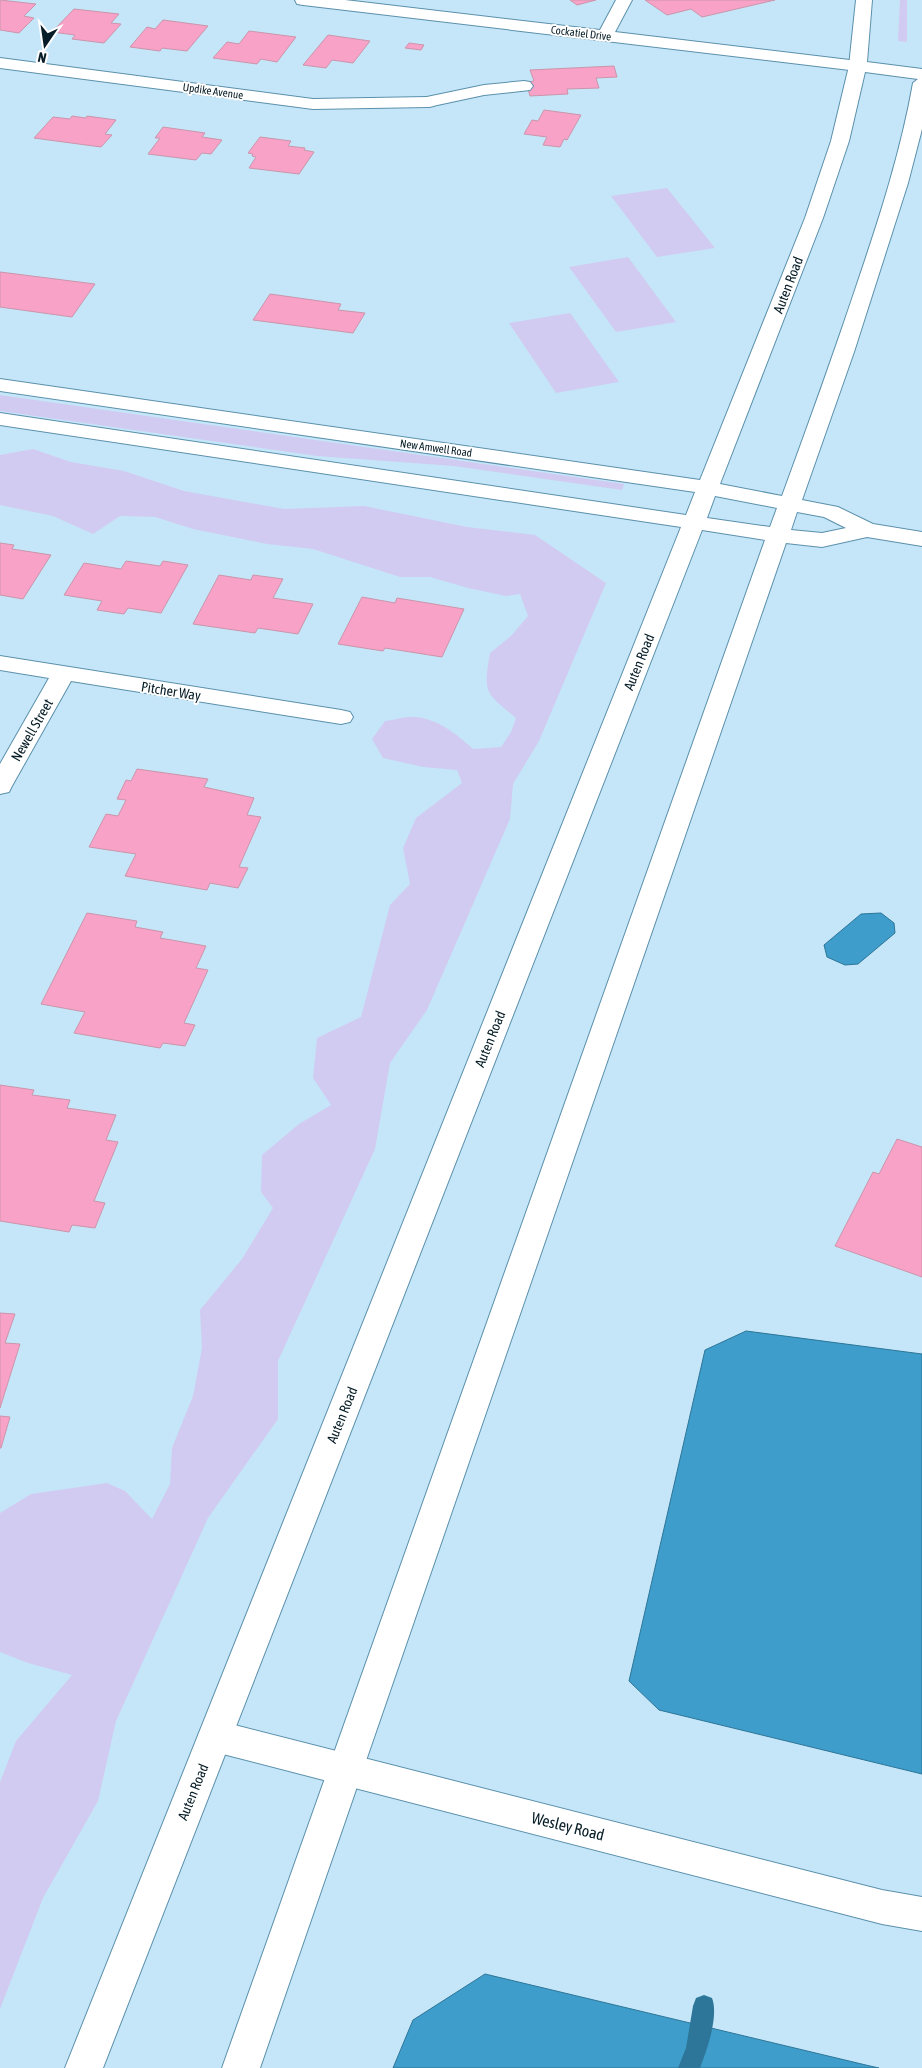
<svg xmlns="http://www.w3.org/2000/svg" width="922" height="2068" font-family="'Asap Condensed',sans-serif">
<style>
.green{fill:#d1cbf2}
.water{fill:#3e9dca;stroke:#2d7699}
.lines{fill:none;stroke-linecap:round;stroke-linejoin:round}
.stream{fill:#2d7699;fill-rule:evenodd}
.building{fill:#f8a2c7;stroke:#cb95ab}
.service-casing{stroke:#5b90ac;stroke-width:2}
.minor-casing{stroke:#5b90ac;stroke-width:2}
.tertiary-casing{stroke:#5b90ac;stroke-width:2}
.service{fill:#fff;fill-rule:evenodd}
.minor{fill:#fff;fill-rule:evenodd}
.tertiary{fill:#fff;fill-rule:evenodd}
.labels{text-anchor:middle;stroke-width:4;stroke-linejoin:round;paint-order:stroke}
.far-street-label{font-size:11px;fill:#061c26;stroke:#fff}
.street-label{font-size:14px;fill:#061c26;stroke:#fff}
.near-street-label{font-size:16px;fill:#061c26;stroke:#fff}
</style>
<rect width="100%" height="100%" fill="#c5e6f8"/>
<g class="green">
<path d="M900 0H907V42L898 41Z"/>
<path d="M667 188 715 248 657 257 611 196Z"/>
<path d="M628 257 676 322 616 332 569 267Z"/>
<path d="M570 313 619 382 556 393 509 323Z"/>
<path d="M0 395 624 484 622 490 454 466 317 456 0 411Z"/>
<path d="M33 449 71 462 124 471 184 491 284 509 364 506 467 527 535 535 606 583 539 741 513 784 510 819 427 1010 390 1063 375 1149 278 1361V1419L208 1518 116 1721 98 1801 43 1898 0 2009V1782L16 1741 72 1675 28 1663 0 1652V1513L31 1494 107 1483 125 1491 152 1519 170 1484 172 1448 193 1396 202 1348 200 1310 242 1259 273 1208 261 1192 262 1155 299 1124 331 1105 313 1078 317 1038 361 1017 390 905 410 884 403 848 416 818 462 783 457 770 423 767 383 758 372 739 385 721C395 720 406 716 416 717 438 719 458 735 473 749L501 747 511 732 516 718C485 692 483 694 490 653L511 636 528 616 520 594 506 596 468 588 430 577H400L313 549 267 544 193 529 155 517 120 516 93 534 53 516 0 505V455Z"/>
</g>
<g class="water">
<path d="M881 913 894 923 895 933 858 964 845 965 827 957 824 945 861 914Z"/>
<path d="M746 1331 922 1354V1774L659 1710 629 1681 705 1350Z"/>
<path d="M485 1974 870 2066 879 2068H393L413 2020Z"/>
</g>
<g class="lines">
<path class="stream" d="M704 1995 712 1998C719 2016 707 2050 700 2068H678L686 2048 693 2006 696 1998Z"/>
</g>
<g class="building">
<path d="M0 0 36 4 24 16 34 18 19 33 0 30Z"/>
<path d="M570 0H596L577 5Z"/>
<path d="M645 0H775L702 17 691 9 667 15Z"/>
<path d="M74 9 119 14 111 23 121 24 104 43 72 39 75 35 52 32Z"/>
<path d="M163 20 208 26 187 51 162 48 160 51 130 47 147 27 155 29Z"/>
<path d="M249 31 296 37 277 62 261 59 257 64 213 58 227 42 239 44Z"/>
<path d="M328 35 370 41 353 63 332 60 326 68 303 65Z"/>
<path d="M409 43 424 45 421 50 405 48Z"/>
<path d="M614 66 617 77 596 78 599 88 567 89 568 94 530 96 526 82 534 81 530 70Z"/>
<path d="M544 110 581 115 567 140 564 139 560 147 543 145 547 137 524 134 532 120 538 121Z"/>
<path d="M72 116 86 118 87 116 116 120 105 134 112 135 101 147 34 138 53 117 70 119Z"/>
<path d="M163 127 205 133 202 137 222 140 211 154 202 153 196 160 148 154 160 138H155Z"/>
<path d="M260 137 291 141 288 146 305 148 304 150 314 152 299 174 249 168 256 157 252 156 253 154 248 153Z"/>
<path d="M0 272 95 284 72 317 0 307Z"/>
<path d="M270 294 341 304 338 310 365 313 353 333 253 320Z"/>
<path d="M0 543 14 545 12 549 51 555 23 599 0 595Z"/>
<path d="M126 561 160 566 163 561 188 565 161 613 128 608 124 614 97 610 102 601 64 595 84 563 121 569Z"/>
<path d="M219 575 251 580 253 575 283 579 273 598 313 604 298 634 258 628 255 633 193 624Z"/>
<path d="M362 597 395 603 397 598 464 609 442 657 385 648 383 651 338 644Z"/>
<path d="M137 769 208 779 204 787 254 798 247 815 261 817 239 867 248 868 238 888 210 883 207 890 125 876 136 854 89 847 106 814 118 816 126 800 117 799 126 780 131 781Z"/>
<path d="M87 913 137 921 135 927 163 932 160 938 206 946 196 968 208 970 184 1023 195 1025 185 1046 163 1043 160 1048 74 1033 85 1012 41 1004Z"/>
<path d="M0 1085 34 1090 32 1095 70 1100 67 1108 116 1115 106 1140 118 1142 94 1201 105 1203 95 1228 72 1225 69 1232 0 1221Z"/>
<path d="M897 1139 922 1147V1277L835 1246 873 1172 879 1174Z"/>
<path d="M0 1313 15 1314 5 1343 20 1344 0 1408Z"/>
<path d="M0 1416 10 1417 1 1448H0Z"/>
</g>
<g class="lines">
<defs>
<g id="service">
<path d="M295 0H345L600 30 616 0H632L615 32 858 61 864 62 867 66 864 70 858 71 303 5 297 4Z"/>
<path d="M524 81 530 82 533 86 530 90 484 95 428 107 422 106 419 102 422 98 484 85Z"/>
</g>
<g id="minor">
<path d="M0 58 313 99 428 97 434 98 437 102 434 106 428 107 313 109 0 68Z"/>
<path d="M0 656 341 710 350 712 353 717 350 722 341 724 71 681 12 786 9 792 0 794V764L49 678 0 670Z"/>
<path d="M215 1720 882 1890 922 1897V1931L882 1924 215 1752 203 1747 198 1736 203 1725Z"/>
</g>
<path id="tertiary" d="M856 0H872L867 62 922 69V129L908 183 854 352 802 500 838 507 873 524 922 532V546L867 537 822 547 786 543 260 2068H222L765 540 702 530 103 2068H65L681 527 0 425V413L686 515 695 492 0 391V379L700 480 805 218 831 141 849 66ZM865 72 918 79 913 83C901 151 880 216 858 281 834 353 808 425 782 496L720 484 823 218 849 141ZM715 496 777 508 770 527 707 518ZM797 512 824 517 846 528 822 533 791 530Z"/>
</defs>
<use href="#service" class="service-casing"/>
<use href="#minor" class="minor-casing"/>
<use href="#tertiary" class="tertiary-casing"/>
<use href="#service" class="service"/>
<use href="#minor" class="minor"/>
<use href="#tertiary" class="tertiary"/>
</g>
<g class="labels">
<g class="far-street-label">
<text transform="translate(581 33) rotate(7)" y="4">Cockatiel Drive</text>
<text transform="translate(213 91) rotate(8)" y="4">Updike Avenue</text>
<text transform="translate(436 448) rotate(8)" y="4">New Amwell Road</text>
</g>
<g class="street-label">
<text transform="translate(788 285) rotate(-69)" y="5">Auten Road</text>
<text transform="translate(639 662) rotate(-68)" y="5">Auten Road</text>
<text transform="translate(171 691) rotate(9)" y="5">Pitcher Way</text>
<text transform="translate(32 730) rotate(-60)" y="5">Newell Street</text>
<text transform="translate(490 1039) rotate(-68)" y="5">Auten Road</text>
<text transform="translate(342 1415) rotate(-68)" y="5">Auten Road</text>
<text transform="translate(193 1792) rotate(-68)" y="5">Auten Road</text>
</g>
<g class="near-street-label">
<text transform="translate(568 1826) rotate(14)" y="6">Wesley Road</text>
</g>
</g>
<g transform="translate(45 45) rotate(193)" stroke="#ffffff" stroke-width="4" paint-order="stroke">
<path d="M0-4L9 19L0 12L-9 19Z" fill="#061c26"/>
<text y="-8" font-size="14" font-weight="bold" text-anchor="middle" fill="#061c26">N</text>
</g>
</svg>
